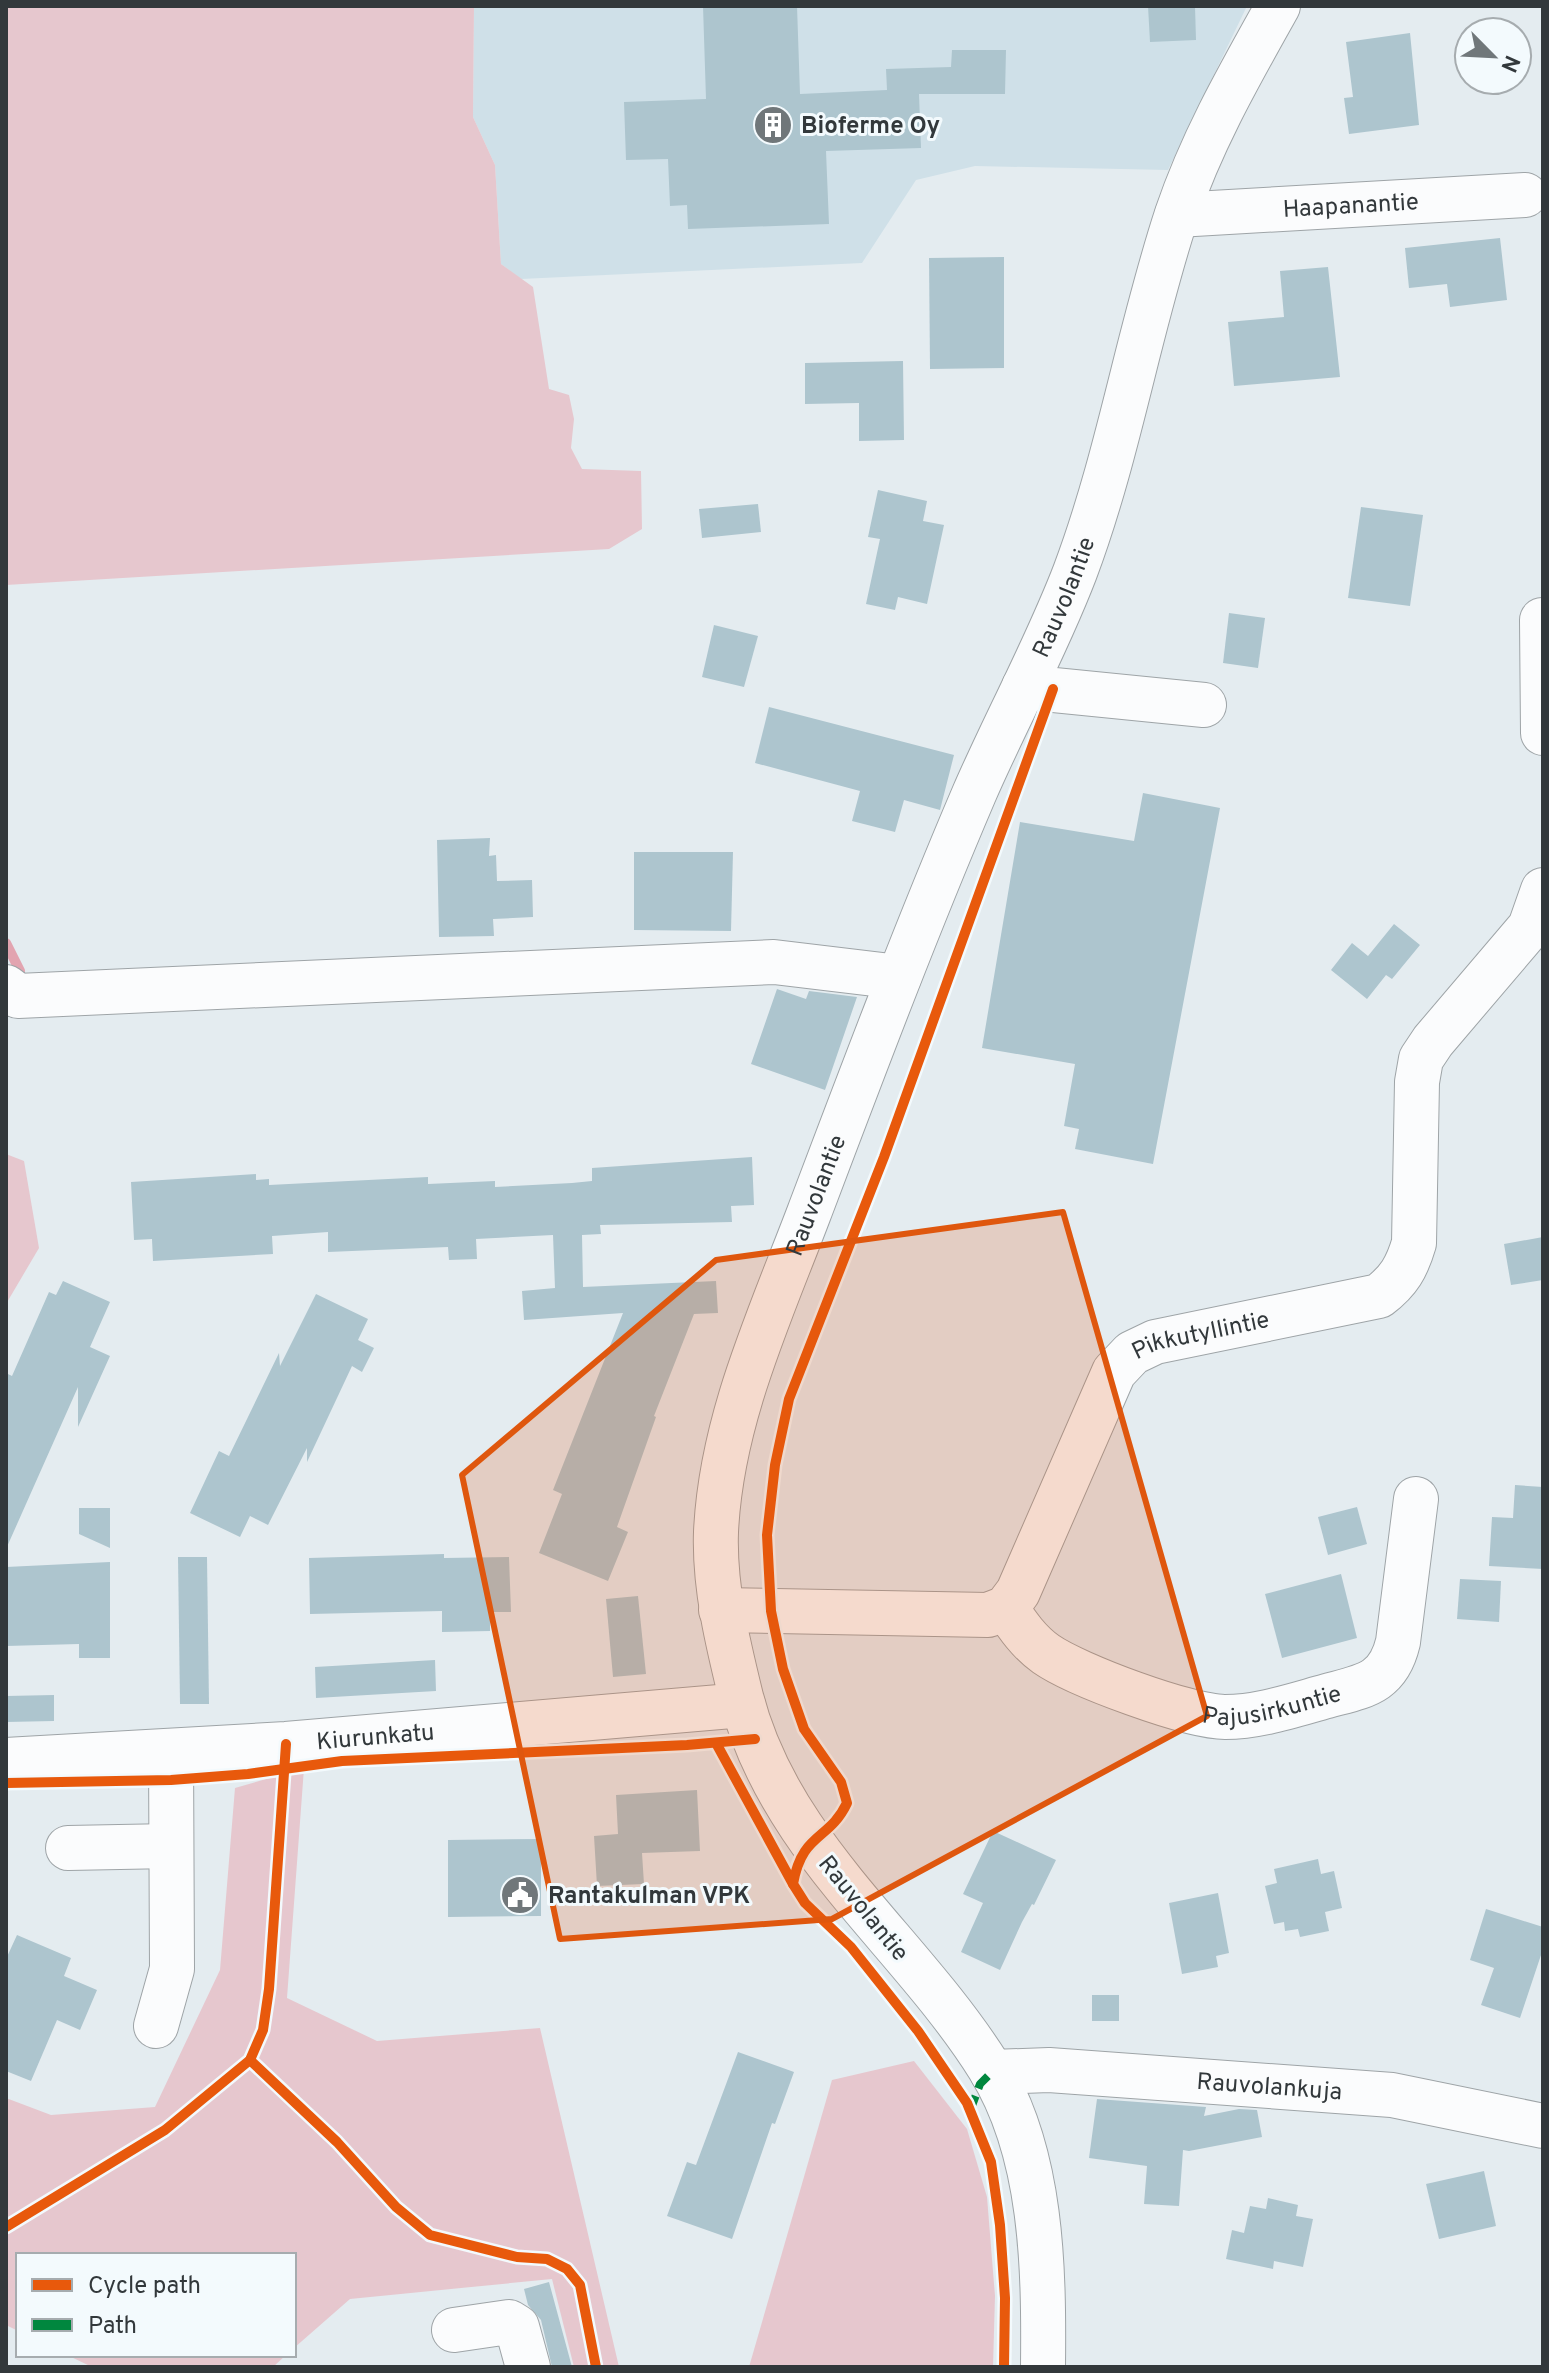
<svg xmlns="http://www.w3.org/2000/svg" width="1549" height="2373" font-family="Overpass,sans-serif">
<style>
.built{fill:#cfe0e8}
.green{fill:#e6c7ce}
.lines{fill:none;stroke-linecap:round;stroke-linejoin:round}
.stream{stroke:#e2a4b0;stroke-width:10}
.building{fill:#adc5ce}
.minor-casing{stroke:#9ea4a7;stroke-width:46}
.minor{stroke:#fbfcfd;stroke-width:44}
.quiet{stroke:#00873e;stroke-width:8;stroke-dasharray:16 8;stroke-linecap:butt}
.cycleway-casing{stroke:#f3fafd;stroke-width:15}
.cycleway{stroke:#e8590c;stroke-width:10}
.marked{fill:#df570e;fill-opacity:0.2;stroke:#df570e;stroke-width:6;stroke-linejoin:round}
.labels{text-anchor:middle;stroke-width:6;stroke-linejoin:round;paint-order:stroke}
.poi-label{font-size:24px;font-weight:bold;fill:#32383b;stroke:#f3fafd;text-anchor:start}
.street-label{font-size:24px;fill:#32383b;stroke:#f3fafd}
</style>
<rect width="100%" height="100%" fill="#e4ecf0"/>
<path class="built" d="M474 6H1247L1168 170 975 166 916 180 862 263 521 279 501 264 495 165 473 117Z"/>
<g class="green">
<path d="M6 6H474L473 117 495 165 501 264 533 287 549 389 569 395 574 419 571 448 582 469 641 471 642 529 609 549 6 585Z"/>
<path d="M6 1154 24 1161 39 1248 6 1304Z"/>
<path d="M304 1768 287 1998 377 2041 540 2028 619 2367H574L552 2279 350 2299 294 2348V2255H18V2331L6 2325V2098L51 2115 155 2107 220 1970 235 1788Z"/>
<path d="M914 2061 967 2129 987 2197 995 2296 993 2367H749L832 2080Z"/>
<path d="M67 2355H286L273 2367H92Z"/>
</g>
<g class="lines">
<path class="stream" d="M6 943 20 971"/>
</g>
<g class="building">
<path d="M703 6H797L800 94 887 90 886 69 951 67 952 50H1006L1005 94H919L921 148 826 151 829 224 688 229 687 205 670 206 668 159 626 160 624 102 706 99Z"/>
<path d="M1148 6H1195L1196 40 1150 42Z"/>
<path d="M1410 33 1419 125 1349 134 1344 98 1353 97 1346 42Z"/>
<path d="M1500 238 1507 300 1450 307 1447 284 1409 288 1405 248Z"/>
<path d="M1004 257V368L930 369 929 258Z"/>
<path d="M1328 267 1340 377 1234 386 1228 322 1284 317 1280 271Z"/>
<path d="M903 361 904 440 859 441V403L805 404V363Z"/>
<path d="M878 490 927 501 923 521 944 525 927 604 898 597 895 610 866 604 880 539 868 537Z"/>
<path d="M758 504 761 532 702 538 699 509Z"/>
<path d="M1361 507 1423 515 1410 606 1348 598Z"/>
<path d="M1229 613 1265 618 1258 668 1223 663Z"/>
<path d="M714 625 758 636 744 687 702 677Z"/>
<path d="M769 707 954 755 940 810 904 800 895 832 852 821 860 791 755 763Z"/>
<path d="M1143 793 1220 808 1153 1164 1075 1149 1079 1129 1064 1126 1075 1064 982 1048 1020 822 1134 841Z"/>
<path d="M490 838 489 856 496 855 497 881 532 880 533 917 493 919 494 936 439 937 437 840Z"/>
<path d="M634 852H733L731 931 634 930Z"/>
<path d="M1394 924 1420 945 1392 979 1386 975 1367 999 1331 970 1352 943 1368 956Z"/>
<path d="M777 989 806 999 809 991 857 997 825 1090 751 1064Z"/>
<path d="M752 1157 754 1205 731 1206 732 1222 600 1225 601 1234 582 1235 583 1287 716 1281 718 1313 694 1314 654 1416 656 1417 617 1527 628 1532 608 1581 539 1553 562 1494 553 1490 623 1313 524 1320 522 1291 555 1288 553 1235 476 1239 477 1259 449 1260 448 1247 328 1252V1232L272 1236 273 1254 153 1261 152 1239 134 1240 131 1182 256 1174V1180L269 1179V1185L428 1177V1184L495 1181V1187L572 1183 592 1181V1168Z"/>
<path d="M1543 1237V1280L1511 1285 1504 1244Z"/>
<path d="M63 1281 110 1302 90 1347 110 1356 78 1427V1387L6 1549V1373L12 1376 49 1292 56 1295Z"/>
<path d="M316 1294 368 1319 358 1340 374 1348 362 1372 352 1366 307 1462V1448L268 1525 250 1516 240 1537 190 1513 219 1451 229 1456 279 1353 280 1366Z"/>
<path d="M1515 1485 1543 1487V1569L1489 1566 1492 1517 1513 1518Z"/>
<path d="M1357 1507 1367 1544 1328 1555 1318 1517Z"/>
<path d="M79 1508H110V1548L79 1534Z"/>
<path d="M444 1554V1558L509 1557 511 1612H490V1631L442 1632V1611L310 1614 309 1558Z"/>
<path d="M178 1557H207L209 1704H180Z"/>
<path d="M110 1562V1658H79V1644L6 1646V1567Z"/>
<path d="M1341 1574 1357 1638 1282 1658 1265 1594Z"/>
<path d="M1460 1579 1501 1581 1499 1622 1457 1619Z"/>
<path d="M638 1596 646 1674 613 1677 606 1599Z"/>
<path d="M435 1660 436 1691 316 1698 315 1667Z"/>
<path d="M54 1695V1721L6 1722V1696Z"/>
<path d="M697 1790 700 1851 642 1853 644 1884 597 1886 594 1836 618 1834 616 1795Z"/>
<path d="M993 1831 1056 1860 1034 1905 1032 1904 1022 1922 1000 1970 961 1952 983 1903 963 1894Z"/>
<path d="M541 1839V1916L448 1917V1840Z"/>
<path d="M1318 1859 1321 1874 1334 1871 1342 1908 1325 1912 1329 1931 1300 1937 1298 1929 1285 1931 1284 1922 1274 1924 1265 1886 1277 1883 1274 1869Z"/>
<path d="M1218 1893 1229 1953 1216 1956 1218 1967 1182 1974 1169 1903Z"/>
<path d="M1486 1909 1543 1927V1949L1520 2018 1481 2005 1494 1968 1470 1960Z"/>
<path d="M17 1935 71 1958 64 1976 97 1990 80 2030 57 2020 31 2081 6 2071V1959Z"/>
<rect x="1092" y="1995" width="27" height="26"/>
<path d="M738 2052 794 2072 775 2124 772 2123 732 2239 667 2216 687 2162 696 2165Z"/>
<path d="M1097 2099 1206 2107 1204 2116 1239 2109 1257 2110 1262 2137 1189 2151 1183 2150 1179 2206 1144 2204 1147 2166 1089 2158Z"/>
<path d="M1484 2171 1496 2226 1439 2239 1426 2184Z"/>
<path d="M1268 2198 1298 2205 1296 2216 1313 2219 1303 2267 1274 2261 1273 2269 1226 2259 1232 2230 1244 2233 1250 2206 1266 2209Z"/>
<path d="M549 2282 572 2367H552L541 2320 528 2305 524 2289Z"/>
</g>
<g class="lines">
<defs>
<g id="minor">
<path id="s1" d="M1177 215 1525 195"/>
<path d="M1542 620 1543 733"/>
<path d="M1024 687 1204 705"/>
<path d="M6 987 18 996 774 962 899 977"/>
<path id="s2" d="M1006 1608C1018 1626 1029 1642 1046 1654 1076 1675 1189 1717 1225 1717 1259 1717 1294 1705 1327 1696 1364 1686 1388 1684 1398 1642L1416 1499"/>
<path id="s3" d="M721 1610 988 1615 1006 1608 1018 1592 1114 1372 1132 1353 1155 1342 1379 1296C1399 1281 1407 1267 1414 1243L1417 1082 1421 1059 1433 1041 1530 927 1543 890"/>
<path id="s4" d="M6 1760 286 1744 743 1705"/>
<path d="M68 1848 171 1846"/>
<path d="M156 2026 172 1969 171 1751"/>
<path id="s5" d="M992 2072 1049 2070 1392 2095 1543 2126"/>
<path d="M454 2330 509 2322 517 2327 528 2367"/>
<path id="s6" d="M1043 2367C1044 2270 1043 2153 989 2067 910 1941 779 1847 741 1697 728 1644 714 1587 716 1532 721 1420 770 1316 809 1213 862 1073 915 932 974 794 1006 720 1046 648 1075 572 1119 455 1138 332 1177 214 1202 140 1240 74 1278 6"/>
</g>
</defs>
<use href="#minor" class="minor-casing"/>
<use href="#minor" class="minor"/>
<path class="quiet" d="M970 2111 980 2084 992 2072"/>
<defs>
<g id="cycleway">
<path d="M716 1743 793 1884"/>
<path d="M6 1783 171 1780 248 1774 342 1761 687 1745 755 1739"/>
<path d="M250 2060 337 2142 396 2207 430 2235 517 2257 547 2259 567 2269 580 2285 596 2367"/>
<path d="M6 2227 165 2130 250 2060 263 2030 269 1989 286 1744"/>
<path d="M1004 2367 1005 2298 1000 2225 991 2162 967 2103 918 2031 851 1947 805 1903 793 1884C802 1832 829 1841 847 1803L841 1782 804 1729 783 1669 771 1611 767 1535 775 1465 789 1399 884 1157 1053 689"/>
</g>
</defs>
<use href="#cycleway" class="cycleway-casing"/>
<use href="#cycleway" class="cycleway"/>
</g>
<path class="marked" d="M1063 1212 1207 1716 832 1919 560 1939 462 1475 716 1260Z"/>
<defs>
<symbol id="building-disc" viewBox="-11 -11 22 22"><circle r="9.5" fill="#70777a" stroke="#f3fafd"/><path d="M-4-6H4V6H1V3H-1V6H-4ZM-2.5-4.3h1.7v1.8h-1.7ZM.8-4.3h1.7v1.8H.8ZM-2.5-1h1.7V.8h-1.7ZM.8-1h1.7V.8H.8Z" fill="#fff"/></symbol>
<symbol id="civic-disc" viewBox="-11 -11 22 22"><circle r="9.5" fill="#70777a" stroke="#f3fafd"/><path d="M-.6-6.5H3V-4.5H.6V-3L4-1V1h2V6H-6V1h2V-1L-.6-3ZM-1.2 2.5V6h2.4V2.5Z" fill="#fff"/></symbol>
</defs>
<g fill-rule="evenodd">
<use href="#building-disc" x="751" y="103" width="44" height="44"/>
<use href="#civic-disc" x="498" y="1873" width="44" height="44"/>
</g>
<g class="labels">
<g class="poi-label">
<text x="801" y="133">Bioferme Oy</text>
<text x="548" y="1903">Rantakulman VPK</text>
</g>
<g class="street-label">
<text dy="8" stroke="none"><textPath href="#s1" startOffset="174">Haapanantie</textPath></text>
<text dy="8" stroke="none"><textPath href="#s6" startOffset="1926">Rauvolantie</textPath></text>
<text dy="8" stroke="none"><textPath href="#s6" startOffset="1278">Rauvolantie</textPath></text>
<text dy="8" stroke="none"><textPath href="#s3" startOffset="644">Pikkutyllintie</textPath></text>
<text dy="8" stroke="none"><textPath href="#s2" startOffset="300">Pajusirkuntie</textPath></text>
<text dy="8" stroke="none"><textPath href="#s4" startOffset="370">Kiurunkatu</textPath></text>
<text transform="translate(864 1908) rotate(51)" y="8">Rauvolantie</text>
<text dy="8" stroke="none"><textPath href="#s5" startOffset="278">Rauvolankuja</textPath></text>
</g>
</g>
<rect width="1549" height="2373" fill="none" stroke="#32383b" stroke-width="16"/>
<rect x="16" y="2253" width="280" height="104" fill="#f3fafd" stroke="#a6acaf" stroke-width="2"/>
<rect x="32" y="2279" width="40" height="12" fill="#e8590c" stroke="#a6acaf" stroke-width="2"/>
<text x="88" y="2293" font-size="24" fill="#32383b">Cycle path</text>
<rect x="32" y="2319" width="40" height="12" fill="#00873e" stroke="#a6acaf" stroke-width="2"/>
<text x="88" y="2333" font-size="24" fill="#32383b">Path</text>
<g transform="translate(1493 56) rotate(114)"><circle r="38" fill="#f3fafd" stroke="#a6acaf" stroke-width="2"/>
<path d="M0-6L14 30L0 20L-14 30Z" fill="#70777a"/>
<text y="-12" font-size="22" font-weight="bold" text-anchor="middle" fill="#32383b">N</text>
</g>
</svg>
